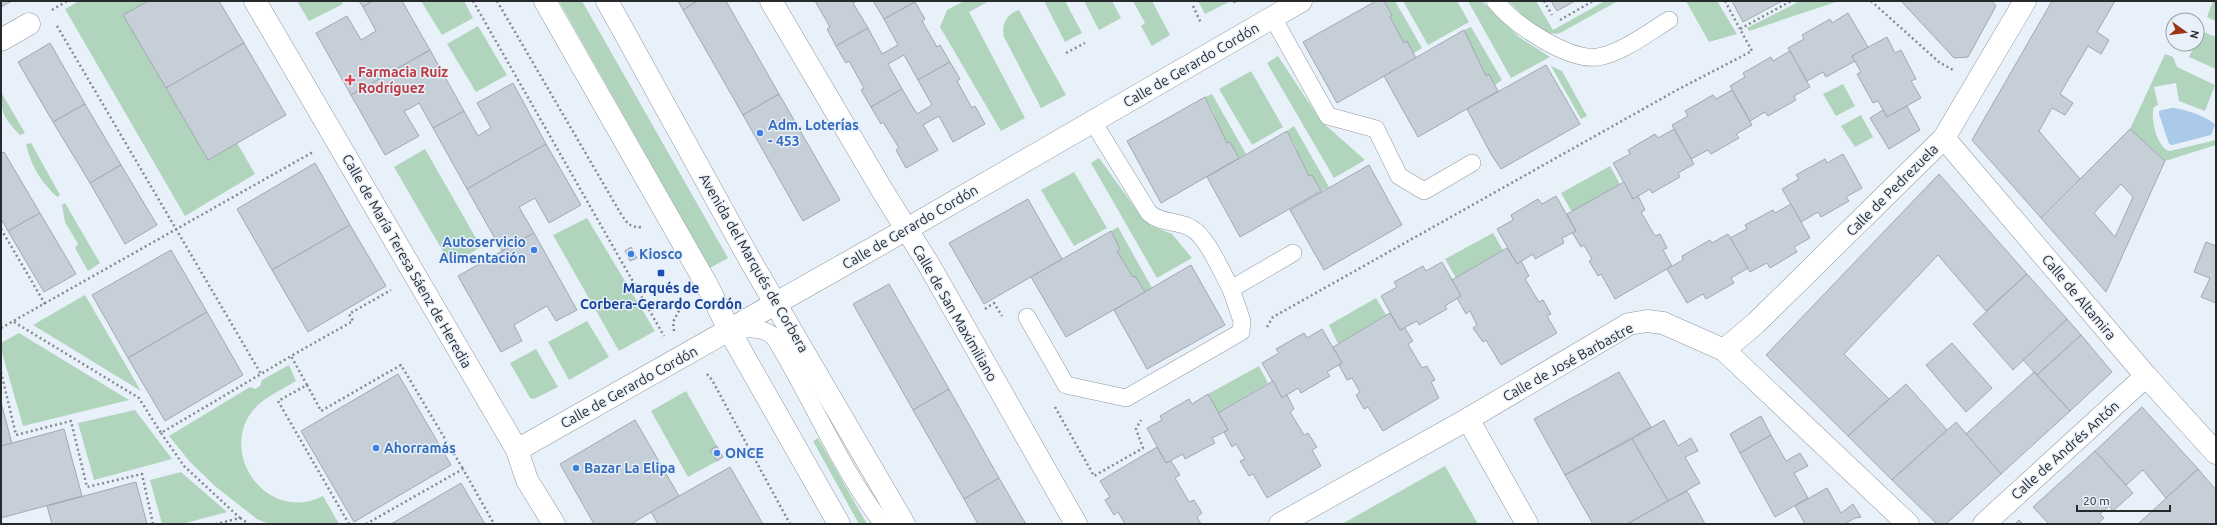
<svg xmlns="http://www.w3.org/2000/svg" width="2217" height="525" font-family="Ubuntu,sans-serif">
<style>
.green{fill:#b0d5bc}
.water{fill:#abc9e8}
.building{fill:#c6cfd8;stroke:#a0a8b1;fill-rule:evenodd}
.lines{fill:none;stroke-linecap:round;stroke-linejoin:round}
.lane-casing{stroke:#9098a0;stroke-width:18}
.street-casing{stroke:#9098a0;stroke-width:23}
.secondary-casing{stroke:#9098a0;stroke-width:23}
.path{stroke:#83898f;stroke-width:2.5;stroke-dasharray:2 3;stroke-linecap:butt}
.lane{stroke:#fff;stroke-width:17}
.street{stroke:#fff;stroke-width:22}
.secondary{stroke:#fff;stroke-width:22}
.health-dot{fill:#e0444e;stroke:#e8f1fa;stroke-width:1.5}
.shop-dot{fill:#3f7fe0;stroke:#e8f1fa;stroke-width:1.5}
.transit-dot{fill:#1a4fb4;stroke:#e8f1fa;stroke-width:1.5}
.labels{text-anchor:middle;stroke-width:3;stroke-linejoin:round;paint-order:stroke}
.street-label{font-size:14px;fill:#272a2d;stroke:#e8f1fa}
.health-label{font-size:14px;font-weight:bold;fill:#be3a42;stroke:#e8f1fa;text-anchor:start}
.shop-label{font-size:14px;font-weight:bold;fill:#366cbe;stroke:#e8f1fa;text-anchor:start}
.transit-label{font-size:14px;font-weight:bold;fill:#164399;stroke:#e8f1fa}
</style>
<rect width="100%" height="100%" fill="#e8f1fa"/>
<g class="green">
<path d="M79 1H148L124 16 208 160 237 143 255 174 185 216 65 9Z"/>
<path d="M297 1H341L343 4 309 21Z"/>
<path d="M421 1H464L473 18 442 35Z"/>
<path d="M559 1H582L728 258 710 268Z"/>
<path d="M964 1H989L969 12 1025 118 1001 131 940 27 947 10Z"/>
<path d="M1044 1H1065L1082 33 1065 42Z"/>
<path d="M1084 1H1112L1121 18 1099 30Z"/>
<path d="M1133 1H1152L1170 35 1152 46 1141 26 1145 23Z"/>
<path d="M1198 1H1231L1205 14Z"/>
<path d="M1384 1H1395L1422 48 1414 53 1407 42 1404 43 1390 17 1392 15Z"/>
<path d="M1403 1H1457L1469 22 1428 45Z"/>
<path d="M1468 1H1482L1519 37 1550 57 1511 78Z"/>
<path d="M1508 1H1536L1553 30 1605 1H1618L1560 33C1542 39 1521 12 1508 1Z"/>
<path d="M1686 1H1717L1737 34 1709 42Z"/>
<path d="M1800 1H1839L1749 31 1747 28Z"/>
<path d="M2213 1H2216V21L2207 17Z"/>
<path d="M1019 10 1066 95 1041 108 1004 37C1001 24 1007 14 1019 10Z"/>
<path d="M478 26 507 75 476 92 447 44Z"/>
<path d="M1471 27 1502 80 1495 85 1489 75 1486 76 1464 30Z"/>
<path d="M2201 31 2216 37V69L2189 57 2195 44H2197Z"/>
<path d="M2165 54 2173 57 2177 67 2215 85 2205 111 2179 101 2176 83 2154 87 2158 105 2154 107C2150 118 2157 149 2170 151L2216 140V145L2165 161 2130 129Z"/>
<path d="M1278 56 1321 121 1365 160 1334 178 1267 63Z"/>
<path d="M1551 66 1562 71 1587 116 1581 119Z"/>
<path d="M1251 71 1283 127 1252 145 1219 89Z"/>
<path d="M1843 84 1855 106 1836 116 1823 94Z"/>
<path d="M1 92 25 133 20 135C5 119 1 115 1 92Z"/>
<path d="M1212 94 1246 154 1239 158 1230 142 1227 143 1213 117 1215 115 1205 97Z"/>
<path d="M1861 115 1873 137 1855 147 1841 126Z"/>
<path d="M1294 126 1329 187 1321 191 1312 175 1309 176 1295 151 1297 149 1287 131Z"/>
<path d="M31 143 60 195 57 197C41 182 31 166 26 144Z"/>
<path d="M425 149 481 247 451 265 394 167Z"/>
<path d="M1099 158 1144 220 1152 226 1172 234 1192 258 1157 278 1091 163Z"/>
<path d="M1610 166 1620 184 1572 212 1561 193Z"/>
<path d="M1074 172 1107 228 1074 246 1041 190Z"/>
<path d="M65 203 100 263 88 271 75 248 78 244 65 222 62 205Z"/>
<path d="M587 218 655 331 619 351 553 235Z"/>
<path d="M1118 227 1152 288 1145 292 1135 276 1133 277 1117 251 1120 249 1111 231Z"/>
<path d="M1493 233 1503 250 1456 278 1445 259Z"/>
<path d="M85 295 141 391 33 325Z"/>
<path d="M1376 298 1386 315 1338 344 1329 325Z"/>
<path d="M587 321 609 357 569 380 548 342Z"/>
<path d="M19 333 129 400 23 426 1 349V343Z"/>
<path d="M536 349 558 387 534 399 530 398 510 363Z"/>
<path d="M289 365 296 381C283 389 265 397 255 408 216 451 266 525 323 496L339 524H269L257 519 216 487 190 462 169 436 250 387 255 389 260 386 262 380Z"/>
<path d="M1259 366 1268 383 1218 413 1208 394Z"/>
<path d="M686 391 717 446 710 450 717 461 688 477 651 411Z"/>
<path d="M135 410 172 459 94 480 78 423Z"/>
<path d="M818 438 867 524H859L813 441Z"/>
<path d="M1445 466 1478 524H1342Z"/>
<path d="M181 472 227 512 182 524H162L150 480Z"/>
</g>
<path class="water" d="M2171 108C2180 107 2211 118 2215 125L2211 135 2172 145 2169 144 2159 114V111Z"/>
<g class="building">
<path d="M1 1H12L1 7Z"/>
<path d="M148 1H219L244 43 166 88 123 15Z"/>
<path d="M359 1H373L363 7Z"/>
<path d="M373 1H402L430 50 351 95 316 33 347 16 361 40 376 31 363 7Z"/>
<path d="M678 1H697L683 10Z"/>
<path d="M697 1H726L779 94 743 115 683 10Z"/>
<path d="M811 1H857L853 3 868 28 836 46 827 29 830 27 815 1Z"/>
<path d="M873 1H915V2L884 19Z"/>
<path d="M1376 1H1384L1392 15 1390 17 1404 43 1407 41 1416 58 1337 103 1303 42Z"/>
<path d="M1551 1H1575L1557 11Z"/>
<path d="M1732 1H1782L1743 22Z"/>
<path d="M1901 1H1992L1996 6 1968 57 1954 58Z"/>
<path d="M2052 1H2115L2097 32 2109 40 2101 54 2088 46 2060 94 2073 103 2065 115 2052 108 2039 131 2080 179 2041 218 1972 140Z"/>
<path d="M915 2 925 19 922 21 937 47 940 45 950 62 918 80 904 55 888 64 902 89 871 107 861 90 864 88 849 61 846 63 836 46 868 28 882 54 898 45 884 19Z"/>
<path d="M1848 13 1868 47 1852 56 1855 61 1826 77 1823 72 1807 81 1788 48 1804 39 1802 35 1830 19 1832 23Z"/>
<path d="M1464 30 1486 76 1489 74 1498 91 1418 137 1384 76Z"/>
<path d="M1887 37 1895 53 1901 50 1916 79 1911 81 1921 98 1887 117 1878 101 1873 103 1857 74 1861 72 1852 56Z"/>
<path d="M50 43 85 104 53 122 18 62Z"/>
<path d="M244 43 286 115 208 160 166 88Z"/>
<path d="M430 50 464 111 433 128 419 103 411 108 404 111 419 136 385 155 351 95Z"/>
<path d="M1790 51 1810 87 1794 96 1796 100 1768 116 1765 112 1750 121 1730 86 1745 77 1743 73 1771 57 1773 61Z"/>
<path d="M950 62 960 79 957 81 972 108 975 106 985 124 953 142 939 116 923 125 938 150 906 168 896 150 899 148 883 122 881 124 871 107 902 89 917 114 932 105 918 80Z"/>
<path d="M1546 65 1580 124 1501 169 1491 154 1467 109Z"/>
<path d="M513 83 546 144 467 189 433 128 464 111 478 136 484 132 491 128 477 103Z"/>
<path d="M1732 90 1752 125 1736 134 1739 138 1711 154 1708 150 1691 159 1672 125 1688 116 1685 111 1713 95 1716 99Z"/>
<path d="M779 94 840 200 803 221 743 115Z"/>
<path d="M1205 97 1227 143 1230 142 1239 158 1161 203 1127 141Z"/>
<path d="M85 104 121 165 90 183 53 122Z"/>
<path d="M1907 106 1920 130 1889 149 1870 118 1883 110 1887 117Z"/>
<path d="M1674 129 1694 164 1678 173 1680 177 1652 193 1650 189 1633 199 1613 163 1630 154 1628 150 1655 134 1658 138Z"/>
<path d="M2130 129 2165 161 2106 292 2041 218ZM2121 184 2133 197 2115 237 2094 213Z"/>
<path d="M1287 131 1309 176 1312 175 1321 191 1240 237 1207 177Z"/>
<path d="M546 144 581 205 549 223 535 198 519 207 534 233 502 251 467 189Z"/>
<path d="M4 152 40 213 8 231 1 219V153Z"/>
<path d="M1843 154 1862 188 1846 197 1849 201 1821 217 1818 212 1801 222 1782 189 1799 179 1796 175 1825 159 1827 163Z"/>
<path d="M315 163 350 225 272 270 237 209Z"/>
<path d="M121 165 157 225 125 244 90 183Z"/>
<path d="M1369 165 1402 225 1324 270 1290 210Z"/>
<path d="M1939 174 2027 274 1986 311 1938 255 1844 354 1889 399 1848 436 1766 355Z"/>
<path d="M1624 182 1633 199 1638 196 1645 210 1641 212 1655 236 1660 234 1667 248 1663 250 1672 266 1615 299 1601 274 1598 276 1589 261 1592 259 1584 245 1581 247 1572 232 1576 231 1567 214Z"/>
<path d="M1556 196 1576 231 1562 238 1564 243 1535 259 1533 254 1517 264 1497 229 1513 220 1511 215 1538 199 1542 204Z"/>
<path d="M1028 199 1062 259 984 304 949 243Z"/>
<path d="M1791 204 1810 238 1794 247 1797 252 1770 268 1767 263 1750 272 1730 238 1747 229 1745 225 1773 210 1775 213Z"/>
<path d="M40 213 76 274 44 292 8 231Z"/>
<path d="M350 225 386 286 308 332 272 270Z"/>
<path d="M1111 231 1120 249 1117 251 1133 277 1135 276 1145 292 1066 337 1031 277Z"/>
<path d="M534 233 577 310 556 321 547 306 531 315 514 325 522 341 501 352 458 276Z"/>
<path d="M1728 234 1748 268 1731 278 1734 283 1706 299 1703 294 1687 303 1667 269 1683 260 1682 256 1710 240 1712 243Z"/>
<path d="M2206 242 2216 246V303L2201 297 2210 278 2194 272Z"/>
<path d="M631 247 637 258 630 261 625 251Z"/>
<path d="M1507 248 1517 264 1521 261 1529 276 1525 279 1539 302 1543 300 1551 314 1547 316 1557 333 1501 365 1486 340 1483 342 1473 328 1477 325 1470 311 1466 314 1457 298 1461 296 1452 280Z"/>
<path d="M171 250 207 312 128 358 92 295Z"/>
<path d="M1442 262 1461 296 1445 306 1447 309 1419 325 1417 321 1400 330 1381 296 1397 287 1394 282 1423 266 1426 271Z"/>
<path d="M1191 265 1225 325 1147 369 1114 310Z"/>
<path d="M2027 274 2067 319 2013 370 1973 324Z"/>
<path d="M889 284 949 389 913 410 853 304Z"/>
<path d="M207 312 243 375 165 421 128 358Z"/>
<path d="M1390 313 1400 330 1405 328 1413 341 1408 344 1422 368 1427 366 1435 380 1431 382 1439 398 1383 431 1368 407 1364 409 1356 395 1360 392 1352 378 1347 380 1339 365 1342 363 1333 347Z"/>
<path d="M2067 319 2081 335 2037 375 2023 360Z"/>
<path d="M1322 329 1342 363 1327 372 1330 376 1301 393 1298 388 1282 398 1262 363 1279 353 1276 349 1304 333 1307 338Z"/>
<path d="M2081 335 2112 372 2070 411 2037 375Z"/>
<path d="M1952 343 1992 388 1966 412 1926 365Z"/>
<path d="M1619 372 1651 427 1565 475 1534 419Z"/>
<path d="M2034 372 2070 411 2001 474 1966 434Z"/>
<path d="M398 374 451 465 354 522 301 431Z"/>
<path d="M1273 381 1282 398 1287 395 1294 409 1290 412 1304 435 1308 433 1317 447 1312 450 1321 466 1267 498 1253 474 1249 476 1240 461 1245 459 1236 444 1232 447 1224 432 1228 430 1218 413Z"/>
<path d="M1906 384 1947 430 1892 480 1848 436Z"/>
<path d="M949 389 999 478 964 499 913 410Z"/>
<path d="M1208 394 1228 430 1212 438 1215 443 1185 459 1183 454 1166 463 1147 428 1162 420 1160 416 1189 399 1192 404Z"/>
<path d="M1 402 12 444 1 446Z"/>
<path d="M2142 407 2198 469 2166 498 2143 470 2126 485 2095 451Z"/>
<path d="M1761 416 1771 435 1740 453 1730 434Z"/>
<path d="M635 420 679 496 631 524H594L560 464Z"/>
<path d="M1664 420 1678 446 1691 438 1698 451 1685 457 1700 483 1668 501 1632 439Z"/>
<path d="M1956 422 2001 474 1946 524H1937L1892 480Z"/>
<path d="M64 429 82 496 1 518V446Z"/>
<path d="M1771 435 1786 461 1800 453 1808 466 1794 473 1808 498 1775 517 1740 453Z"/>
<path d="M1632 439 1668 501 1627 524H1593L1565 475Z"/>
<path d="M717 446 723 457 717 461 710 450Z"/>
<path d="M1157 447 1166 463 1171 461 1180 475 1175 478 1189 502 1194 500 1202 513 1197 517 1201 524H1125L1118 512 1114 515 1105 500 1110 497 1100 481Z"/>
<path d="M2095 451 2133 493 2113 511 2109 506 2100 514 2104 518 2097 524H2049L2033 507Z"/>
<path d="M730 467 763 524H658L651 512Z"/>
<path d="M2198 469 2216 490V524H2138Z"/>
<path d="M999 478 1021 516 1026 524H978L964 499Z"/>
<path d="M136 482 147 524H52L47 506Z"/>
<path d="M461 483 485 524H391Z"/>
<path d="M1827 488 1841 513 1853 504 1861 517 1855 518 1846 523 1847 524H1805L1795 506Z"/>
<path d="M1687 491 1705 524H1627L1668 501Z"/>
<path d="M2019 520 2023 524H2015Z"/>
</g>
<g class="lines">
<defs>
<g id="lane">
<path d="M1495 1C1513 24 1568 61 1598 57 1622 53 1649 32 1669 20"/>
<path d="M1273 18 1328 116 1376 129 1399 176 1424 191 1472 163"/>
<path d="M1093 122 1149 213C1161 224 1177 220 1191 228 1207 236 1222 273 1231 289L1293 253"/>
<path d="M1027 317 1066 385 1126 398 1241 332 1242 321 1231 289"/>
<path d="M730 330C745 329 763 326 774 337 812 398 839 467 883 524"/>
</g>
<g id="street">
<path d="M255 1 517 450 527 480 554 524"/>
<path d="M771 1 882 190 929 265 1076 524"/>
<path d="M1 40 29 24"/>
<path d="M1944 138 2146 376 2216 453"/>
<path d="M1724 350 1756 323 1944 138 2025 1"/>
<path d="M1468 419 1527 524"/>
<path d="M517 450 907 229 1301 1"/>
<path d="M1280 524 1468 419 1629 324 1647 321 1663 323 1724 350 1908 524"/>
<path d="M1984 524 2146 376"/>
</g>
<g id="secondary">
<path d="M545 1 707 285 729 330 839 524"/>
<path d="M607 1 750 260 904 524"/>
</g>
</defs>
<use href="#lane" class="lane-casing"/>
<use href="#street" class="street-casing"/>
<use href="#secondary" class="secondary-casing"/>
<g class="path">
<path d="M473 1 664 336"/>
<path d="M497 1 621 214C627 223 630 228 642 227"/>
<path d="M1234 1 1236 5"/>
<path d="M1544 1 1552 15"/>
<path d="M1725 1 1740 29"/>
<path d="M1871 1 1939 62 1953 70"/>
<path d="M1193 6 1201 23"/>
<path d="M52 10 67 1"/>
<path d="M1560 20 1593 1"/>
<path d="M57 26 261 374 291 356"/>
<path d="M1066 53 1085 43"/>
<path d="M1 229 45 304"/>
<path d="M985 309 994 303 1002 316"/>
<path d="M14 322 139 398 161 433 261 374"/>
<path d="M1267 327 1273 317 1677 90 1752 51 1740 29 1791 1"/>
<path d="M1 328 313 152"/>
<path d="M674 331 673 322 684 301"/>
<path d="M1 372 16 435 71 421 87 487 142 474 153 524"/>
<path d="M707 374 712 380 790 524"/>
<path d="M307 385 291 356 353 321 349 314 391 290"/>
<path d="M1055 407 1094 476 1143 448 1136 429 1141 420"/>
<path d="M161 433 184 466 240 518 216 524"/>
<path d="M240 518 249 524"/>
<path d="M349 524 278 401 307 385 321 411 401 365 463 469"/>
<path d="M366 524 463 469 494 524"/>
</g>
<use href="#lane" class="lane"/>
<use href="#street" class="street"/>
<use href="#secondary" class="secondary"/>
</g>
<path class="health-dot" d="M348 74h4v4h4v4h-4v4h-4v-4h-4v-4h4z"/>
<g class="shop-dot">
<circle cx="760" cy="133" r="4"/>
<circle cx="534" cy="250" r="4"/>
<circle cx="631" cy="254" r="4"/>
<circle cx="376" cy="448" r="4"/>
<circle cx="717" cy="453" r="4"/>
<circle cx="576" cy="468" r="4"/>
</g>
<rect class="transit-dot" x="657" y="269" width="8" height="8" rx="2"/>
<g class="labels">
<g class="street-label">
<text transform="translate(1191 65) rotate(-30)" y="5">Calle de Gerardo Cordón</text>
<text transform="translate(1892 190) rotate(-45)" y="5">Calle de Pedrezuela</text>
<text transform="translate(910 227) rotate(-30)" y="5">Calle de Gerardo Cordón</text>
<text transform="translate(407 261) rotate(60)" y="5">Calle de María Teresa Sáenz de Heredia</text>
<text transform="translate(754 263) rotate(60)" y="5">Avenida del Marqués de Corbera</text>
<text transform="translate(2079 297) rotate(50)" y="5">Calle de Altamira</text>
<text transform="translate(955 313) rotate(60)" y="5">Calle de San Maximiliano</text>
<text transform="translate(1568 362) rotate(-29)" y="5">Calle de José Barbastre</text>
<text transform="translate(629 387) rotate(-29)" y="5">Calle de Gerardo Cordón</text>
<text transform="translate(2065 450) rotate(-42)" y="5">Calle de Andrés Antón</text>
</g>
<g class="health-label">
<text x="358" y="77">Farmacia Ruiz<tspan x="358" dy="16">Rodríguez</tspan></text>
</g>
<g class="shop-label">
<text x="768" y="130">Adm. Loterías<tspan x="768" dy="16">- 453</tspan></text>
<text x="526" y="247" text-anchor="end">Autoservicio<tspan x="526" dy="16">Alimentación</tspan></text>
<text x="639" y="259">Kiosco</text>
<text x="384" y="453">Ahorramás</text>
<text x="725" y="458">ONCE</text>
<text x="584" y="473">Bazar La Elipa</text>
</g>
<g class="transit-label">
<text x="661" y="293">Marqués de<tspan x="661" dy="16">Corbera-Gerardo Cordón</tspan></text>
</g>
</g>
<rect width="2217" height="525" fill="none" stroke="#272a2d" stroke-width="4"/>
<g transform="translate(2185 32) rotate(104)"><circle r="19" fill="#e8f1fa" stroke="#9ba1a8"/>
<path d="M0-3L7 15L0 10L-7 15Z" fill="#9c3515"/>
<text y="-6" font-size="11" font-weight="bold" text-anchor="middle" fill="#272a2d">N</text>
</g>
<path d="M2077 505v6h93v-6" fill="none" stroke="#272a2d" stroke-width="2"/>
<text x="2083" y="505" font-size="12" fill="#272a2d" stroke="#e8f1fa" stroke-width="3" paint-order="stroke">20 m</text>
</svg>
